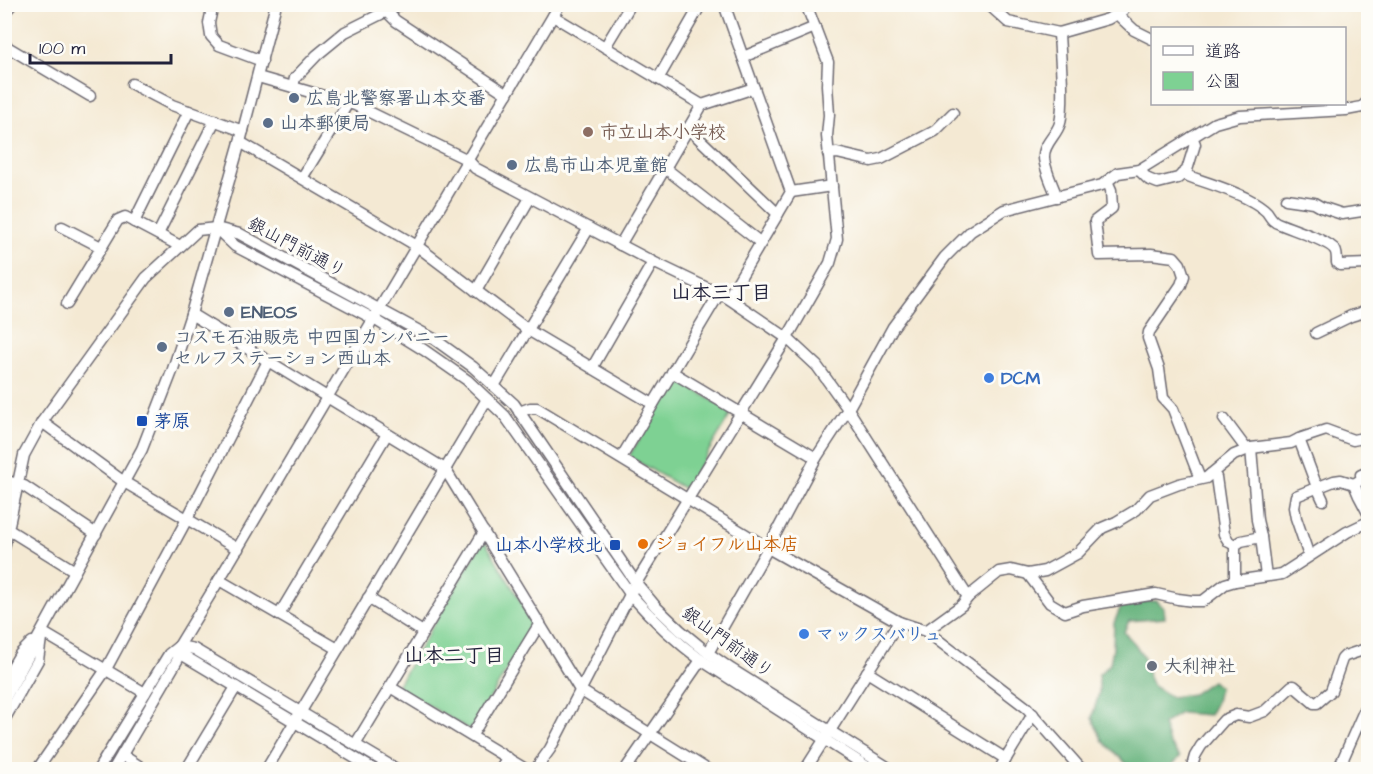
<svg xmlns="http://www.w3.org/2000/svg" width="1373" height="774" font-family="'Architects Daughter','Klee One',sans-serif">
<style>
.green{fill:#7ed193;stroke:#507a67;stroke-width:1.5}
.forest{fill:#66b37d;stroke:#446a5c;stroke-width:1.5}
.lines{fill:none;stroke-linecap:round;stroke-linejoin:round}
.stream{stroke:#6ea2da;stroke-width:3}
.minor-casing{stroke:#6c6870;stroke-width:13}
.minor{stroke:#fff;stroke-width:10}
.service-dot{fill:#5c6f8a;stroke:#fdfcf7;stroke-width:2}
.education-dot{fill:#8d6e63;stroke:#fdfcf7;stroke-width:2}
.shop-dot{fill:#3f7fe0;stroke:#fdfcf7;stroke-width:2}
.transit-dot{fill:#1a4fb4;stroke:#fdfcf7;stroke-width:2}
.food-dot{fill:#e8710a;stroke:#fdfcf7;stroke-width:2}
.worship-dot{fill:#6b7280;stroke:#fdfcf7;stroke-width:2}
.labels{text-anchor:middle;stroke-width:6;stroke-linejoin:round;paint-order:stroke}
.service-label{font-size:18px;font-weight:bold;fill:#4e5e75;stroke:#fdfcf7;text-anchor:start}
.education-label{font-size:18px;font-weight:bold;fill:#785e54;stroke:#fdfcf7;text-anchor:start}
.street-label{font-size:18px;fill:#22223b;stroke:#fdfcf7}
.shop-label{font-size:18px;font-weight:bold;fill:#366cbe;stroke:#fdfcf7;text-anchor:start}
.transit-label{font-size:18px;font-weight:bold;fill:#164399;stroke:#fdfcf7;text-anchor:start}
.food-label{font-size:18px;font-weight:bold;fill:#c56008;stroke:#fdfcf7;text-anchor:start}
.worship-label{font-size:18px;font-weight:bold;fill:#5b616d;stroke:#fdfcf7;text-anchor:start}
.neighbourhood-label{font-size:20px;font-weight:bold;fill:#22223b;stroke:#fdfcf7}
</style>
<rect width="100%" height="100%" fill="#fdfcf7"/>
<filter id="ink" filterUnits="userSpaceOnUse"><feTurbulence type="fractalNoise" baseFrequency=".0167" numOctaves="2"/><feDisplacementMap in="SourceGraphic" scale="12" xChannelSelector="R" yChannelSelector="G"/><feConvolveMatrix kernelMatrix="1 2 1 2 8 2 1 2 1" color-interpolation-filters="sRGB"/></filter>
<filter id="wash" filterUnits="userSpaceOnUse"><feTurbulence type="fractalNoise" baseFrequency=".008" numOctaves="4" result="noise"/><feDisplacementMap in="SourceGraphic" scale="24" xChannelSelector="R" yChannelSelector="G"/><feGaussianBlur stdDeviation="1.35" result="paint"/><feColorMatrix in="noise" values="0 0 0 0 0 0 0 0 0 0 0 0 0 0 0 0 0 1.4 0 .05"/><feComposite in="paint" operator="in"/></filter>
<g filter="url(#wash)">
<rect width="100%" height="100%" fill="#f4e9d3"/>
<g class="green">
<path d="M677 379 732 412 688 486 683 488 631 458 630 454Z"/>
<path d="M482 543H486L533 622 532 628 473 727 468 729 399 688 398 684Z"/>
</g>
<path class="forest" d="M1139 601H1157L1164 608 1165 618 1129 621 1124 632 1135 644 1143 656 1148 675 1153 686 1171 697 1193 694 1212 681 1219 687 1216 702 1209 715 1180 713 1163 724 1169 743 1180 757 1167 770 1138 769 1127 764 1103 741 1092 718 1099 693V674L1110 664 1113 648 1114 623 1121 606Z"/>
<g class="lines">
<g class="stream">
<path d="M207 663 386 770"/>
<path d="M106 770 159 682"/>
</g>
</g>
</g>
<g filter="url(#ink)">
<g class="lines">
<defs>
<g id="minor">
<path d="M213 4 209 23 211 36 219 45 262 61"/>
<path d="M383 4 386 11 396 21 507 94"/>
<path d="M724 4 791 192 728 298"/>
<path d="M988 4 1008 22 1059 33 1108 19 1123 10 1126 4"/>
<path d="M4 13 12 4"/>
<path d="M1117 14 1134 30 1152 39"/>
<path d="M553 16 702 105"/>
<path d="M4 45 90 96"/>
<path d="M605 47 631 4"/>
<path d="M743 57 815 27"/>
<path d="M258 77 355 105 468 160 475 168 653 262 728 298 787 338 817 366 848 409 968 597"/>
<path d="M658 79 701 4"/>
<path d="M132 84 172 105 243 131"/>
<path d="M293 87 295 78 317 55 345 32 401 4"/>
<path d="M688 128 778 214"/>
<path d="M240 142 417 246 528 330 653 404"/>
<path d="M828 154 837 153 871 161 881 159 935 131 953 113"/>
<path d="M665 168 761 243"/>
<path d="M1139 170 1148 179 1158 183 1178 178 1187 170 1195 144 1192 137"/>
<path d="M1182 174C1204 182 1227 188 1248 199 1254 202 1262 207 1267 212 1271 218 1273 222 1280 224 1291 229 1330 241 1335 250 1337 253 1337 259 1337 263L1340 265 1368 264"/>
<path d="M302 178 348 103"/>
<path d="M1107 181 1111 190 1112 208 1095 221 1099 255 1151 254 1174 257 1180 264 1184 276 1181 285 1149 332 1148 338 1159 369 1163 398 1173 409 1200 479"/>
<path d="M791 192 832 186"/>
<path d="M1057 197C1053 186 1044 168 1044 157 1043 144 1057 135 1060 123 1065 99 1060 59 1059 33"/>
<path d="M1286 199 1314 203 1321 207 1342 214 1368 210"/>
<path d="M134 222 189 111"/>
<path d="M62 227 101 247"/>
<path d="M217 229 235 246 374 319 424 350 467 380 505 416 631 595C653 620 674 640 701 660L872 770"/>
<path d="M158 234 215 120"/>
<path d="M620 245 702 105 754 88"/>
<path d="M476 291 530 198"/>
<path d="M67 304 118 220 125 217 180 246"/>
<path d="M191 314 445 469 580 690 708 770"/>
<path d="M1316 333 1351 316 1361 313 1368 308"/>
<path d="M592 368 653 262"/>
<path d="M672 372 816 458"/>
<path d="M494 386 589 228"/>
<path d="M519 412 530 408H537L768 548 899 622 926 631 1027 708 1082 770"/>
<path d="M1224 419 1247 450"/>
<path d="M42 422 124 482 238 549"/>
<path d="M1299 439 1317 487 1323 500"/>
<path d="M1251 448 1257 520 1261 537 1266 576"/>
<path d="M621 458 719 294"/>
<path d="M1211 474 1216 477 1224 534 1229 542 1235 545"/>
<path d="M4 480 24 486 96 534"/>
<path d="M1354 484 1362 479 1361 475 1368 472"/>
<path d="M9 530 75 571"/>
<path d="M4 548 24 455 42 422 146 278 198 230 216 228 240 234 371 305 434 339 473 367 514 404 636 583 656 607 680 630 708 653 731 669 892 770"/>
<path d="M1309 556 1296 518 1294 507 1296 496 1334 481 1341 480 1354 484 1359 496 1368 513"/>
<path d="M1028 574 1050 603 1065 612 1083 606 1156 594 1178 599 1193 601H1203L1225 584 1235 581 1282 574 1347 532 1368 522"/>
<path d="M219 580 338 649"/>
<path d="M1235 581V545L1241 541 1261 537"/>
<path d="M368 598 423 632"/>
<path d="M279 615 387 434"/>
<path d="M926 631 962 605 968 597 999 572 1011 570 1028 574 1045 571 1078 553 1102 528 1116 522 1136 510 1150 495 1179 484 1206 478 1234 455 1251 448 1291 443 1299 439 1326 430 1353 440 1368 437"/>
<path d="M42 632 145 693"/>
<path d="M1368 644 1366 649 1368 658V687"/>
<path d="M179 646 194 649 398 770"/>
<path d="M179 646 186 657 375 770"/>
<path d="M708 653 768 548 816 458 848 409 893 327 945 257 971 231 1004 210 1102 185 1118 173 1139 170 1215 123 1240 116 1346 110 1362 107 1368 101"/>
<path d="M867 672 1006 759"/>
<path d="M4 681 20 654 32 642"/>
<path d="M390 687 527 770"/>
<path d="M4 700 142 449 173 369 191 314 240 142 276 4"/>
<path d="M4 720 38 660 41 638"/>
<path d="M472 735 540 623"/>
<path d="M355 745 484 532"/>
<path d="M122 755 145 770"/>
<path d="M37 770 105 671 187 519 268 361"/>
<path d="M98 770 169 654 179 646 219 580 560 4"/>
<path d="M113 770 178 659 179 646"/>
<path d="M186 770 236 687"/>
<path d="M266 770 487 399"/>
<path d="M499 770 508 758"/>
<path d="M535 770 550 749 636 583 787 338 830 263 837 239 827 136 829 115 827 85 828 62 806 4"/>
<path d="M625 770 701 660"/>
<path d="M805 770 899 622"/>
<path d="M999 770 1033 714"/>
<path d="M1191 770 1195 756 1201 746 1224 720 1236 715 1249 717 1265 711 1292 686H1294L1314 703H1317L1331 691 1342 659 1345 656 1366 649"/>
<path d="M1338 770 1368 702"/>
</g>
</defs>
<use href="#minor" class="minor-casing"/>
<use href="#minor" class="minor"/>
</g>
</g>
<g class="service-dot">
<circle cx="294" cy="98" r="6"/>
<circle cx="268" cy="123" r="6"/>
<circle cx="512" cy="165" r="6"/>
<circle cx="229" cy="312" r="6"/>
<circle cx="162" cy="347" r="6"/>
</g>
<circle class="education-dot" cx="588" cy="132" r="6"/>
<g class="shop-dot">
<circle cx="989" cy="378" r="6"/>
<circle cx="804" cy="634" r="6"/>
</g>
<g class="transit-dot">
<rect x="136" y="415" width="12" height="12" rx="3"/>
<rect x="609" y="539" width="12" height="12" rx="3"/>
</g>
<circle class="food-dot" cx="643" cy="544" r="6"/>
<circle class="worship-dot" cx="1152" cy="666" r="6"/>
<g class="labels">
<g class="service-label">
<text x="306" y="104">広島北警察署山本交番</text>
<text x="280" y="129">山本郵便局</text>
<text x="524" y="171">広島市山本児童館</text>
<text x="241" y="318">ENEOS</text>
<text x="174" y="343">コスモ石油販売 中四国カンパニー<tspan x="174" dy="21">セルフステーション西山本</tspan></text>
</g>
<g class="education-label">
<text x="600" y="138">市立山本小学校</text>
</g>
<g class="street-label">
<text transform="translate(297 247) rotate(28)" y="6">銀山門前通り</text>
<text transform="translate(728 642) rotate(36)" y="6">銀山門前通り</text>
</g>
<g class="shop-label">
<text x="1001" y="384">DCM</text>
<text x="816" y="640">マックスバリュ</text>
</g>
<g class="transit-label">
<text x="154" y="427">茅原</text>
<text x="603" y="551" text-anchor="end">山本小学校北</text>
</g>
<g class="food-label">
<text x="655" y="550">ジョイフル山本店</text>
</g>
<g class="worship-label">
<text x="1164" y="672">大利神社</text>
</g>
<g class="neighbourhood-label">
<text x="721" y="299">山本三丁目</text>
<text x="454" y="662">山本二丁目</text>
</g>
</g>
<rect width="1373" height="774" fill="none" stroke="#fdfcf7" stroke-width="24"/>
<rect x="1151" y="27" width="195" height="78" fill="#fdfcf7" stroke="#a5a5ac" stroke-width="1.5"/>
<rect x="1163" y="46" width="30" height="9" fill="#ffffff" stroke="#a5a5ac" stroke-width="1.5"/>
<text x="1205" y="57" font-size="18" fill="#22223b">道路</text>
<rect x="1163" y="72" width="30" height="18" fill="#7ed193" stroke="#a5a5ac" stroke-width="1.5"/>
<text x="1205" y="87" font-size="18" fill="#22223b">公園</text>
<path d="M30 54v9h141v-9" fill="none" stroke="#22223b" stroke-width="3"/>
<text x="39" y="54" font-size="18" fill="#22223b" stroke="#fdfcf7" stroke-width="4.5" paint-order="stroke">100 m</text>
</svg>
